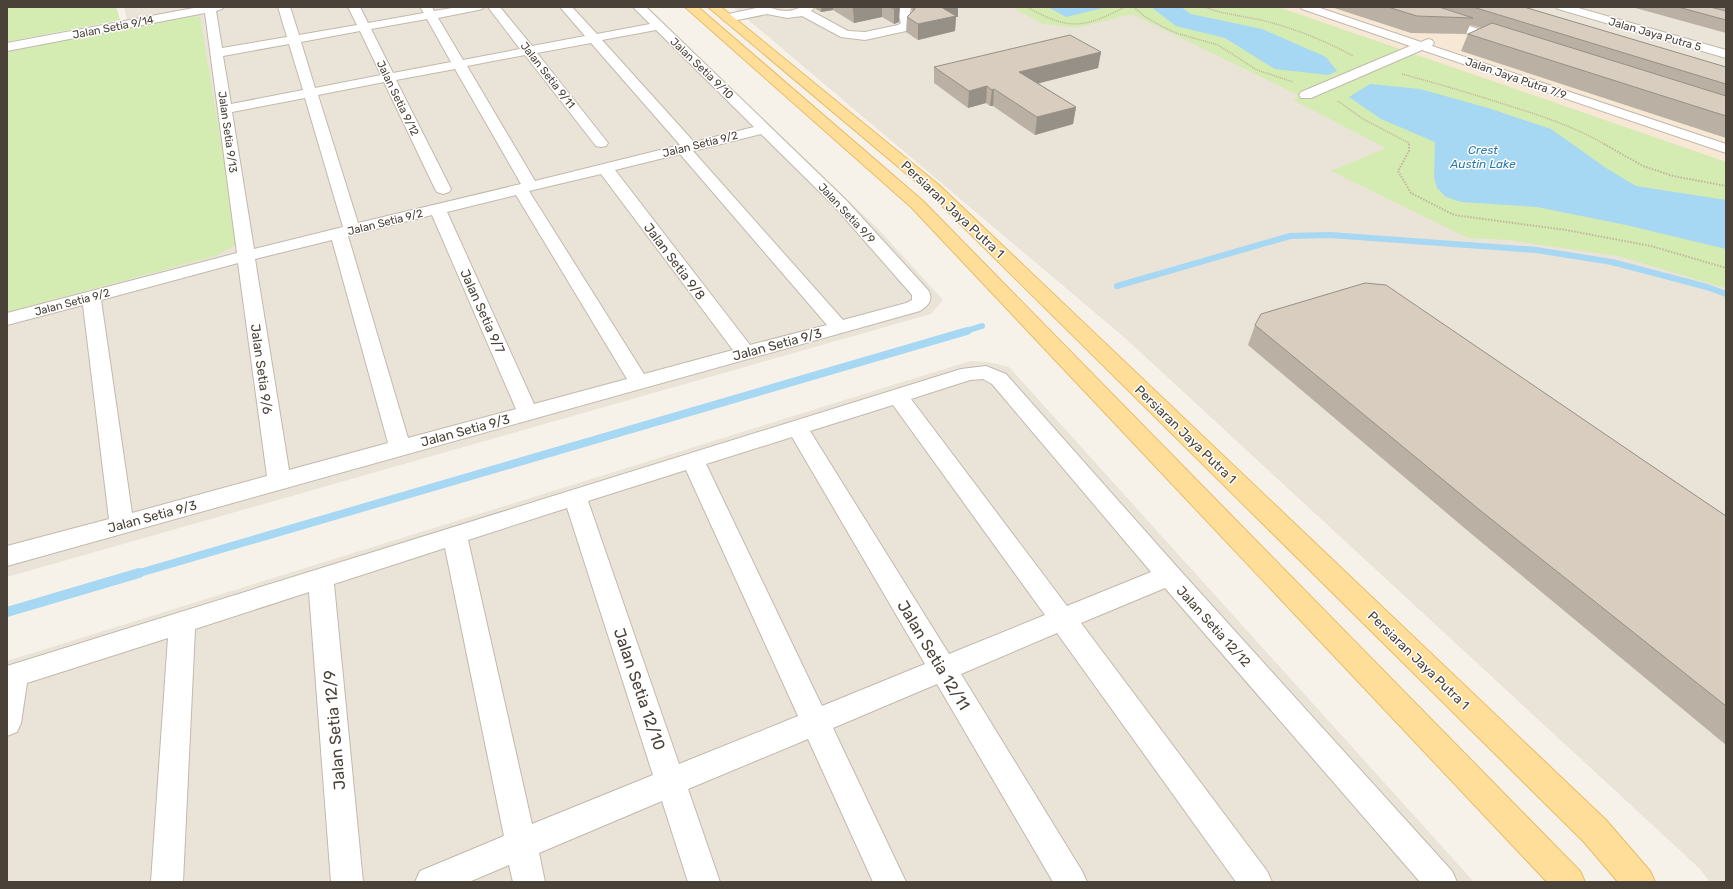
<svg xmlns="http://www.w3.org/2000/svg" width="1733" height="889" font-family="Rubik,sans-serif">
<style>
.residential{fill:#eae3d8}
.commercial{fill:#f7e8d6}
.green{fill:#d4ebb2}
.water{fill:#a6d7f3}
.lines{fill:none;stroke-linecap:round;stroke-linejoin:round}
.stream-far2{stroke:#a6d7f3;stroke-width:6}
.stream-far1{stroke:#a6d7f3;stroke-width:8}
.stream{stroke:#a6d7f3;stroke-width:10}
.minor-casing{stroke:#c2b9ac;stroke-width:2}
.major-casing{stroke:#e9bc65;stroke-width:2}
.path-far1{stroke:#c4b59d;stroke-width:1.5;stroke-dasharray:1 1;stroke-linecap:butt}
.path{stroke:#c4b59d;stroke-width:2;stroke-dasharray:1.5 1.5;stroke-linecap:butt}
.minor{fill:#fff;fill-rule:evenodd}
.major{fill:#ffde9a;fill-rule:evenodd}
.wall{fill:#bab0a4}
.shaded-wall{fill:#979086}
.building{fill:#d8cdbf;stroke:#979086}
.labels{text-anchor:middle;stroke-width:3;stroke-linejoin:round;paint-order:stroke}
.far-street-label{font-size:11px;fill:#4a4238;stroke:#fff}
.far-water-label{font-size:12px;font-style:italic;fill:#2879ab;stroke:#fff}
.street-label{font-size:13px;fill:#4a4238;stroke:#fff}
.near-street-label{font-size:16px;fill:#4a4238;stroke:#fff}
</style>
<rect width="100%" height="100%" fill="#f6f2ea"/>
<g class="residential">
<path d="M124 7H648L879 230 943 300 931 314 7 577V44L127 20Z"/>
<path d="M733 7H1726V882H1710L1699 868 1125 338Z"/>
<path d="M970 361 988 362 1009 367 1474 882H7V661Z"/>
</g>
<path class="commercial" d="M1278 7H1522L1726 66V162Z"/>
<g class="green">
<path d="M7 7H116L120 20 7 42Z"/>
<path d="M1012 7H1278L1726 162V288L1618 256 1509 240 1468 238 1331 171 1386 148 1293 100 1300 96 1132 14 1077 28 1043 24Z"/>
<path d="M190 15 200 17 238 244 215 256 7 312V50Z"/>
</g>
<g class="water">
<path d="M1048 7H1107L1066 17Z"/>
<path d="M1151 7H1181L1191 14 1262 29 1326 57 1337 71 1328 75 1275 69 1225 38 1176 26Z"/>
<path d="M1370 84 1420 89 1488 108 1551 129 1606 168 1636 186 1726 200V249L1626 225 1537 207 1461 202 1446 197 1437 188 1434 177 1435 142 1381 119 1349 97Z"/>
</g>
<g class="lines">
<g class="stream-far2">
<path d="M1117 286 1290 236 1330 235 1536 250 1612 262 1707 287 1726 294"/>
<path d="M963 332 982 326"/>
</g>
<path class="stream-far1" d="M136 574 967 331"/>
<path class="stream" d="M7 612 139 573"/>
<defs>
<g id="minor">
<path d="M199 7H224L222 9 216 11 222 48 287 37 278 7H290L299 35 357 25 348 7H360L368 23 424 13 420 7H432L434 11 458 7H484L482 9 478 10 438 18 463 60 520 49 488 7H500L532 46 585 36 560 7H572L597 34 650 24 633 7H646L846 200 928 290C934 300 928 306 920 311L7 566V546L109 519 83 305 7 325V313L237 253 205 13 7 51V43ZM427 19 451 62 393 73 371 29ZM656 30 754 127 694 142 602 40ZM360 31 381 75 315 88 301 42ZM591 43 680 145 535 181 467 66 525 55 596 146 601 147 606 146 608 143 537 53ZM289 44 303 90 231 104 223 56ZM455 69 521 184 358 223 318 95 384 82 435 189 437 192 443 194 449 192 451 189 396 80ZM305 98 343 227 254 249 232 112ZM761 134 834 206 912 295V300L906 303 843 320 693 151ZM680 154 827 325 750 345 615 170ZM601 174 733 350 644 374 529 191ZM516 195 627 379 534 404 447 212ZM432 215 516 409 408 438 348 236ZM332 240 388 443 289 470 255 259ZM238 263 267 476 132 513 101 300Z"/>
<path d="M761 7C772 7 777 11 786 11 792 11 796 9 802 7 806 6 811 7 815 7L811 11 848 31 865 32 898 25 901 23 898 13 899 7H911L910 13 913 24 906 31 865 40 841 37 802 16 787 18 767 14 728 22 724 21 722 18 724 15Z"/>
<path d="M1300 7H1317L1421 42 1428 39 1432 40 1434 43 1432 46 1726 144V153L1422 50 1311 98H1301L1299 95 1301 92 1410 46 1302 9Z"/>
<path d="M1391 7H1409L1507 38 1509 41 1507 44H1499L1393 9Z"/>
<path d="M1556 7H1575L1726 50V58L1558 9Z"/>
<path d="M986 366 1006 374 1178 568 1452 871 1457 882H1420L1165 588 1081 623 1267 871 1272 882H1236L1057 633 961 674 1082 871 1087 882H1053L937 684 833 728 906 882H873L808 739 688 789 720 882H688L662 801 539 853 545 882H513L509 865 469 882H415L420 871 504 836 445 548 334 584 363 882H331L309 592 195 629 183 882H151L168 638 27 683 21 723 17 732 7 736V666L961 369ZM983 379 992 384 1151 572 1067 606 911 399 970 380ZM893 405 1045 615 949 654 810 431ZM792 437 925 664 822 706 706 464ZM686 470 798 716 679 764 588 501ZM567 508 653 775 532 824 468 540Z"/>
</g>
<g id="major">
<path d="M685 7H698L923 201 1580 871 1585 882H1547L911 207Z"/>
<path d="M708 7H721L939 185 1606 820 1650 871 1655 882H1618L1584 842 927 191Z"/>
</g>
</defs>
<use href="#minor" class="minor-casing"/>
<use href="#major" class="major-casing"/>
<g class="path-far1">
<path d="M1027 7C1069 31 1084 28 1125 7"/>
<path d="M1134 7 1144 16 1161 26 1176 33 1218 45 1257 70 1293 82"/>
<path d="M1204 7C1223 14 1242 16 1261 20 1293 28 1324 40 1353 56"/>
<path d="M1402 74C1439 84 1476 95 1513 107 1545 117 1577 128 1606 145"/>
<path d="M1338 101 1363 119 1409 143V145"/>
</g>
<g class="path">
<path d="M1409 144V151L1398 171 1411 193 1454 215 1566 230 1651 246 1726 268"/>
<path d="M1604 144 1643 166 1673 176 1726 186"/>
</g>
<use href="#minor" class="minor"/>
<use href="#major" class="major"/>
</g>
<g class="wall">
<path d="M815 7H899V22L894 24 882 17 854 23 833 10 821 12 816 9Z"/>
<path d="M911 7H958V17H956L955 31 918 40 906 32 907 17 912 12Z"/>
<path d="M1331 7H1524L1726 67V138L1461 51 1468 34 1481 28 1470 25 1466 34 1411 33Z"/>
<path d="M1632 7H1726V33Z"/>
<path d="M1101 52 1098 68 1038 83 1076 107 1073 124 1035 135 993 106H990L986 103 968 108 934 83V67Z"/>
<path d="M1255 325 1646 462 1726 516V745L1468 531 1248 345Z"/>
</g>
<g class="shaded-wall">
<path d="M821 7H833V10L821 12Z"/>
<path d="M860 7H882V17L854 23 853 8Z"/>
<path d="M900 7 899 22 894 24V9Z"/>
<path d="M940 7H958V17H956L955 31 918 40V24Z"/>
<path d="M1101 52 1098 68 1017 89 1019 72Z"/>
<path d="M987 86 986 103 968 108 969 91Z"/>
<path d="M994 89 993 106H990L992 90Z"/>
<path d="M1076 107 1073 124 1035 135 1037 117Z"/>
</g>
<g class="building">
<path d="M851 7H860L853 8Z"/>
<path d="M890 7H900L894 9Z"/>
<path d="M915 7H941L956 16 918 24 907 17 915 9Z"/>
<path d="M1388 7H1439L1473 18 1417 16Z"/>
<path d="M1473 7H1524L1726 67V84Z"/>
<path d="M1678 7H1710L1726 11V20Z"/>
<path d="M1492 23 1726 96V116L1468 34Z"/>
<path d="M1070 35 1101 52 1019 72 1076 107 1037 117 994 89 992 90 987 86 969 91 934 67Z"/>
<path d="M1365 283 1386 285 1646 462 1726 516V706L1481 511 1255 325 1261 314Z"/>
</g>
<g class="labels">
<g class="far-street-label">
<text transform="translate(113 27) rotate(-11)" y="4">Jalan Setia 9/14</text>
<text transform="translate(1655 34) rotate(16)" y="4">Jalan Jaya Putra 5</text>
<text transform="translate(702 68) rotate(44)" y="4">Jalan Setia 9/10</text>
<text transform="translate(548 75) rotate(52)" y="4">Jalan Setia 9/11</text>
<text transform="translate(1516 78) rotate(19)" y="4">Jalan Jaya Putra 7/9</text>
<text transform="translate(398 98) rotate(64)" y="4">Jalan Setia 9/12</text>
<text transform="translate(228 132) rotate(82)" y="4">Jalan Setia 9/13</text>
<text transform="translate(700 144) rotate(-14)" y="4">Jalan Setia 9/2</text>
<text transform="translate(847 213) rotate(47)" y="4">Jalan Setia 9/9</text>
<text transform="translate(385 222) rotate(-14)" y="4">Jalan Setia 9/2</text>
<text transform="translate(72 302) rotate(-15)" y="4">Jalan Setia 9/2</text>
</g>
<g class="far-water-label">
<text x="1483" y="154">Crest<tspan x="1483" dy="14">Austin Lake</tspan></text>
</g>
<g class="street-label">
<text transform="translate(953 209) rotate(43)" y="5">Persiaran Jaya Putra 1</text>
<text transform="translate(675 261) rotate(53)" y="5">Jalan Setia 9/8</text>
<text transform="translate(483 311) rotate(66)" y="5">Jalan Setia 9/7</text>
<text transform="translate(777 344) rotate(-15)" y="5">Jalan Setia 9/3</text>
<text transform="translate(262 369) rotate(82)" y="5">Jalan Setia 9/6</text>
<text transform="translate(465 430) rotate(-15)" y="5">Jalan Setia 9/3</text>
<text transform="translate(1186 434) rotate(44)" y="5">Persiaran Jaya Putra 1</text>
<text transform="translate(152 516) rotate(-15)" y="5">Jalan Setia 9/3</text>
<text transform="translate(1214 626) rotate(48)" y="5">Jalan Setia 12/12</text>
<text transform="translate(1419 660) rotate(44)" y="5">Persiaran Jaya Putra 1</text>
</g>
<g class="near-street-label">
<text transform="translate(934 655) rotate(59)" y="6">Jalan Setia 12/11</text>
<text transform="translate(640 689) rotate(71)" y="6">Jalan Setia 12/10</text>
<text transform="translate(334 730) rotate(-95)" y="6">Jalan Setia 12/9</text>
</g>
</g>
<rect width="1733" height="889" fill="none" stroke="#4a4238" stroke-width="16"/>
</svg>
